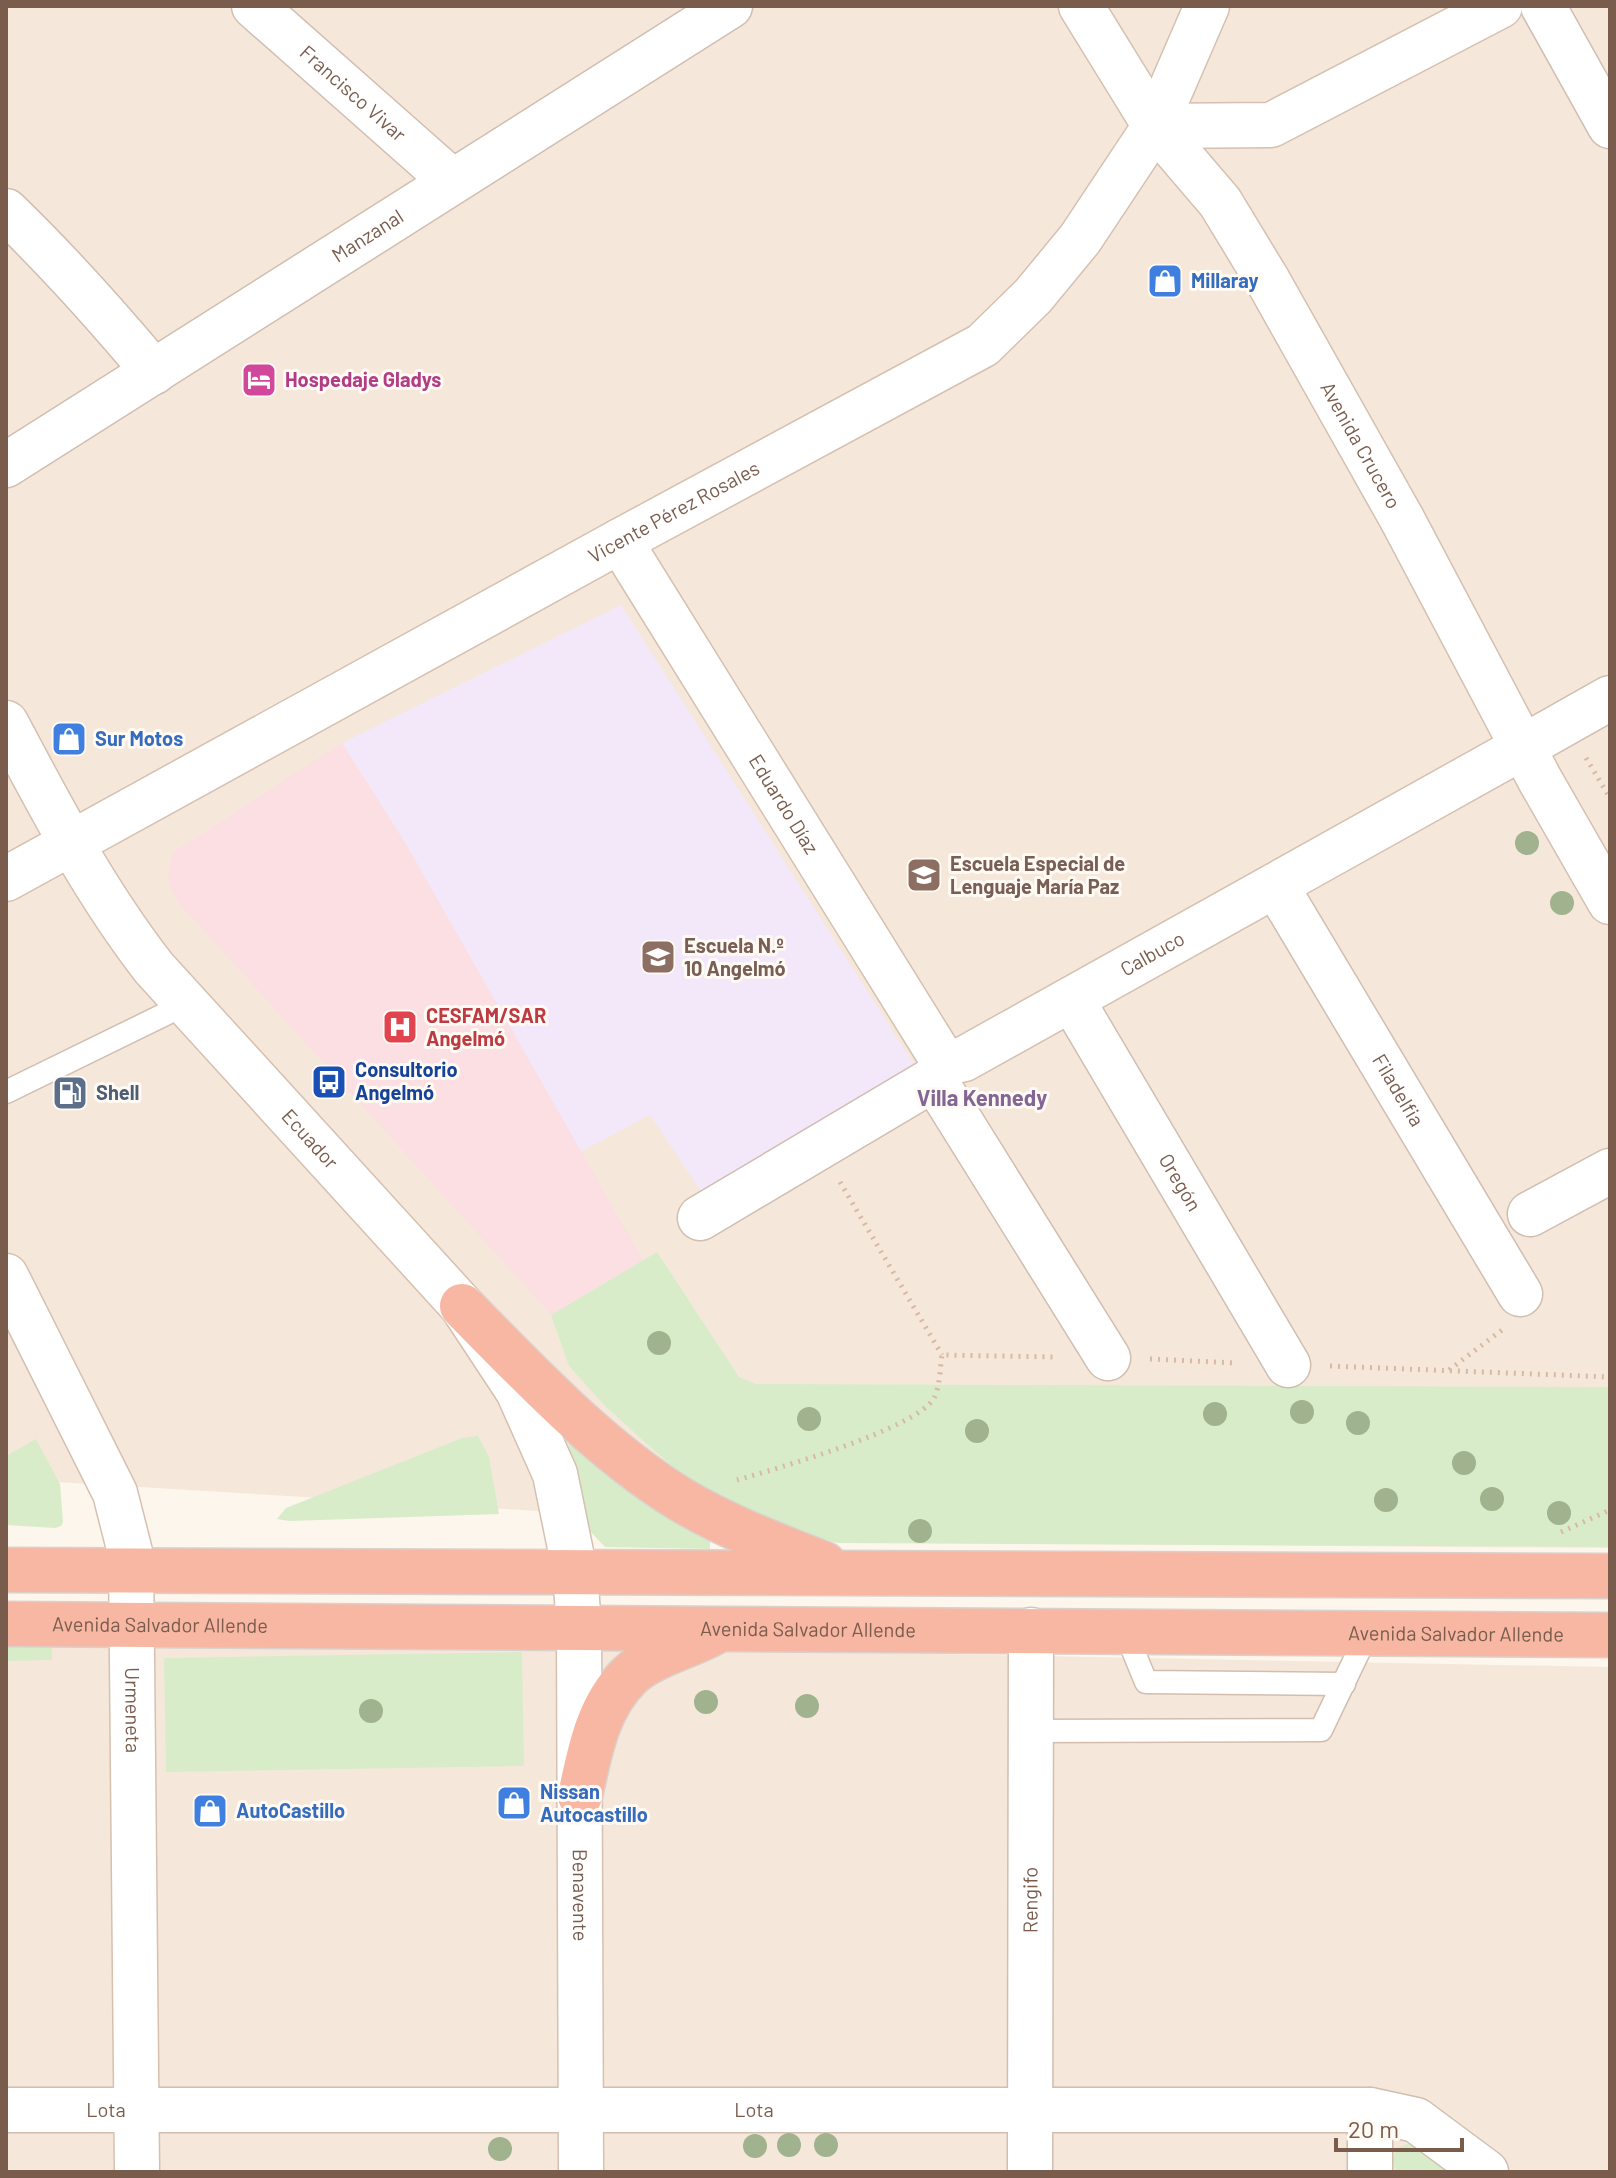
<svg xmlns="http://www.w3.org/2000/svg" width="1616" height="2178" font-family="Barlow,sans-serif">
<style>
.residential{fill:#f5e8da}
.education{fill:#f3e8fa}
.medical{fill:#fbdfe3}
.green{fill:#d8ecc9}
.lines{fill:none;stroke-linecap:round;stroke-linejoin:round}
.lane-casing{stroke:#d1beb0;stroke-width:25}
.street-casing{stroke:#d1beb0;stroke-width:47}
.secondary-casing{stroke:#d6c0b0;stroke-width:47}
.highway-casing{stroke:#dad1cd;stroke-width:47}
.path{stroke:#d9b8a5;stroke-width:5;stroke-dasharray:2 6;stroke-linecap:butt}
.lane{stroke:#fff;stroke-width:22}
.street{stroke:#fff;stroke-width:44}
.secondary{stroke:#fff;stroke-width:44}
.highway{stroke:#f7b7a3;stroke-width:44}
.tree{fill:#a0b28e}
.labels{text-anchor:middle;stroke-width:6;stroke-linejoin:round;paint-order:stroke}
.street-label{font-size:20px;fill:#7a5c4d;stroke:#fffaf3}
.shop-label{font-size:20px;font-weight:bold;fill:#366cbe;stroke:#fffaf3;text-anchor:start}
.hotel-label{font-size:20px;font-weight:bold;fill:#b23c85;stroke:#fffaf3;text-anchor:start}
.education-label{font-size:20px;font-weight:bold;fill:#785e54;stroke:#fffaf3;text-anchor:start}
.health-label{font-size:20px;font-weight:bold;fill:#be3a42;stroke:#fffaf3;text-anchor:start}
.transit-label{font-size:20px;font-weight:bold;fill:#164399;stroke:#fffaf3;text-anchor:start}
.service-label{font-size:20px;font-weight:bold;fill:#4e5e75;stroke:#fffaf3;text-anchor:start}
.neighbourhood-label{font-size:22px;font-weight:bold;fill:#846695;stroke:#fffaf3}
</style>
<rect width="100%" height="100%" fill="#fdf6ec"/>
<g class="residential">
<path d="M6 6H1610V1548L666 1541 620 1516 6 1479Z"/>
<path d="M6 1645H466L1610 1667V2172H6Z"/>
</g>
<path class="education" d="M621 605 918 1071 705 1197 650 1115 580 1152 406 844 342 743Z"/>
<path class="medical" d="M342 743 406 844 643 1260 551 1315 178 902 170 888 168 876 172 853Z"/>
<g class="green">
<path d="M657 1252 739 1377 756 1384 1610 1387V1547L838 1543 762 1521 686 1479 605 1406 569 1366 551 1315Z"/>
<path d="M478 1436 489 1457 499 1514 289 1521 277 1519 286 1508 462 1438Z"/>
<path d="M36 1439 60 1484 63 1522 61 1526 55 1528 6 1525V1456Z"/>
<path d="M569 1444H578L710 1538V1549L605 1547 586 1527 567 1456Z"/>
<path d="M6 1642 52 1643V1660L6 1661Z"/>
<path d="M522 1652 524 1766 166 1772 164 1658Z"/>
<path d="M1410 2143 1426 2151 1447 2172H1398C1390 2165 1393 2157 1397 2148Z"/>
</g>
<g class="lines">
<defs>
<g id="lane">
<path d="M6 1092 186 1004"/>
<path d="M1125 1631 1146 1682 1344 1684"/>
<path d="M1032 1731 1321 1730 1368 1632"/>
</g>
<g id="street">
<path id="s1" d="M254 6 452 181"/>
<path d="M1543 6 1610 126"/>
<path d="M6 211C59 262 107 316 154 372"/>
<path id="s2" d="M6 465 730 6"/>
<path d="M1523 747 1610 698"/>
<path id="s3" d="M1276 886 1520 1294"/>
<path id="s4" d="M1072 1000 1288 1365"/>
<path d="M934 1079 1108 1358"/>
<path d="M1530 1214 1610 1171"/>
<path d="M700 1218 934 1079 951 1062"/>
<path id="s5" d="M6 2110H1370L1416 2120 1486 2172"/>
<path id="s6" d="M1030 2172 1031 1630"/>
<path d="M1370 2172V2110"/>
</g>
<g id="secondary">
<path id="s7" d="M1081 6 1155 126 1220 202 1268 281 1402 519 1540 780 1610 902"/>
<path d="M1155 126 1271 125 1500 6"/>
<path id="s8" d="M620 541 940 1056 951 1062 964 1059 1523 747"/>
<path id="s9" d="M6 723C51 808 95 892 154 968L462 1306 518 1391 555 1474 575 1572 579 1627 581 2172"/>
<path id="s10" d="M6 879 620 541 983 345 1033 296 1080 239 1155 126 1207 6"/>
<path id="s11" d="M6 1276 115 1493 131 1556 137 2172"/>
</g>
<g id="highway">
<path d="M462 1306C527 1372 600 1450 680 1499 725 1526 775 1545 824 1564"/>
<path d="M6 1570 1610 1576"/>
<path id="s12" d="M6 1624 1610 1635"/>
<path d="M580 1796C589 1754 597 1707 629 1676 649 1656 688 1647 713 1633"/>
</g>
</defs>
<use href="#lane" class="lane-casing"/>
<use href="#street" class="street-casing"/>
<use href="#secondary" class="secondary-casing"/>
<use href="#highway" class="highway-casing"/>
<g class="path">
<path d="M1586 758 1610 798"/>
<path d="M840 1182 942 1355"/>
<path d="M1150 1359 1236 1363"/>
<path d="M1330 1366 1610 1377"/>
<path d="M1449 1370 1502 1330"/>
<path d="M737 1480C775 1469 917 1429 934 1398 940 1387 940 1368 942 1355L1056 1357"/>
<path d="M1561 1532 1610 1510"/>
</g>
<use href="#lane" class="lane"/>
<use href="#street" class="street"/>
<use href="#secondary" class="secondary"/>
<use href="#highway" class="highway"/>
</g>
<g class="tree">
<circle cx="1527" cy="843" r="12"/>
<circle cx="1562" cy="903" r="12"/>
<circle cx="659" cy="1343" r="12"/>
<circle cx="1302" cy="1412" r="12"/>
<circle cx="1215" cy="1414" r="12"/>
<circle cx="809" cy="1419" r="12"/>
<circle cx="1358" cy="1423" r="12"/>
<circle cx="977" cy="1431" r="12"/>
<circle cx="1464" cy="1463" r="12"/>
<circle cx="1492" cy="1499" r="12"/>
<circle cx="1386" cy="1500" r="12"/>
<circle cx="1559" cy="1513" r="12"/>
<circle cx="920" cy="1531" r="12"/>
<circle cx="706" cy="1702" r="12"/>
<circle cx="807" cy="1706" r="12"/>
<circle cx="371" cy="1711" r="12"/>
<circle cx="789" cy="2145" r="12"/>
<circle cx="826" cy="2145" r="12"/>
<circle cx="755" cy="2146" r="12"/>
<circle cx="500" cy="2149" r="12"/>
</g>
<defs>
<symbol id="shop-square" viewBox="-11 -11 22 22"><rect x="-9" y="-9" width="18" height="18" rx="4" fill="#3f7fe0" stroke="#fffaf3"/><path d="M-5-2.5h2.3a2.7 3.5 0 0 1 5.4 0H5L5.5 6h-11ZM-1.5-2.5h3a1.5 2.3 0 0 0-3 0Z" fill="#fff"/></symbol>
<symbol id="hotel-square" viewBox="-11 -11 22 22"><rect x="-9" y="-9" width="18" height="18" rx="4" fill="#d1479c" stroke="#fffaf3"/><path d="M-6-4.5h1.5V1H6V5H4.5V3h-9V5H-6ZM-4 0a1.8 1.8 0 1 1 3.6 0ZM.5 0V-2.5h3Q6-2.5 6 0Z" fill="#fff"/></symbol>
<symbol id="school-square" viewBox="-11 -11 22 22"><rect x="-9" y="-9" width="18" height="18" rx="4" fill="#8d6e63" stroke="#fffaf3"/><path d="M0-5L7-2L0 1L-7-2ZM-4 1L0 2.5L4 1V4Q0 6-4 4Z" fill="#fff"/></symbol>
<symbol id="hospital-square" viewBox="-11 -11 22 22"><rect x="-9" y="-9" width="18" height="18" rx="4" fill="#e0444e" stroke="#fffaf3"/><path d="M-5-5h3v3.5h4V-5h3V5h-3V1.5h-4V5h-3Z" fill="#fff"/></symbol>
<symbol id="bus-square" viewBox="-11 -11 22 22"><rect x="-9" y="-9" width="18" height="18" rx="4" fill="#1a4fb4" stroke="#fffaf3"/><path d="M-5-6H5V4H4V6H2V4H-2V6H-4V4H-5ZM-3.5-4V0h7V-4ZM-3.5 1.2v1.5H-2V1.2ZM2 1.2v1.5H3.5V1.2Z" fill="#fff"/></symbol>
<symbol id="fuel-square" viewBox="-11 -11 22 22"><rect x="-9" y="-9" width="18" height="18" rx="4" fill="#5c6f8a" stroke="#fffaf3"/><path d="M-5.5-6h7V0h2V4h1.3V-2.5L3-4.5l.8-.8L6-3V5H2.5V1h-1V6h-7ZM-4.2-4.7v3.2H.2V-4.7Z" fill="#fff"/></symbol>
</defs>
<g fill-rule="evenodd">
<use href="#shop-square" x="1145" y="261" width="40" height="40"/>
<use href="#hotel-square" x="239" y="360" width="40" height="40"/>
<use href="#shop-square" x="49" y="719" width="40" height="40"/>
<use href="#school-square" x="904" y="855" width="40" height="40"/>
<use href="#school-square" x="638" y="937" width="40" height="40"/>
<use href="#hospital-square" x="380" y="1007" width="40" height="40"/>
<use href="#bus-square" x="309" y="1062" width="40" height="40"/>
<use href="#fuel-square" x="50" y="1073" width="40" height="40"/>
<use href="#shop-square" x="494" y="1783" width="40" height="40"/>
<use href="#shop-square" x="190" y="1791" width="40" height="40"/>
</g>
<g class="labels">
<g class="street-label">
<text dy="7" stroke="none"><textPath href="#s1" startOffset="132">Francisco Vivar</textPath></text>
<text dy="7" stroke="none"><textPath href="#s2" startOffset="428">Manzanal</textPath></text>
<text dy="7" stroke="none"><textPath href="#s7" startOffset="522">Avenida Crucero</textPath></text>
<text dy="7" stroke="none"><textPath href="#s10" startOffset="762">Vicente Pérez Rosales</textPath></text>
<text dy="7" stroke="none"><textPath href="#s8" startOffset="310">Eduardo Díaz</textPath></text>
<text dy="7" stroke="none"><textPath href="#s8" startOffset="848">Calbuco</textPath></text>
<text dy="7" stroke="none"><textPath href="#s3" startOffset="238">Filadelfia</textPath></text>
<text dy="7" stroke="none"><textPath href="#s9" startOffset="518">Ecuador</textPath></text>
<text dy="7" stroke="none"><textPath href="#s4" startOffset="212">Oregón</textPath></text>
<text dy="7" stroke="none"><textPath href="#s12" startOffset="154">Avenida Salvador Allende</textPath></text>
<text dy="7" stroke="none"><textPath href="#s12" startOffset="802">Avenida Salvador Allende</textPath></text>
<text dy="7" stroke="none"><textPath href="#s12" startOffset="1450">Avenida Salvador Allende</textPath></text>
<text dy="7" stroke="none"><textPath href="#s11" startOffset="462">Urmeneta</textPath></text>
<text dy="7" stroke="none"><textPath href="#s9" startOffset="1360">Benavente</textPath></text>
<text dy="7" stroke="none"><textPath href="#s6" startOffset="272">Rengifo</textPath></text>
<text dy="7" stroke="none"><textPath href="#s5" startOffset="100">Lota</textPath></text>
<text dy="7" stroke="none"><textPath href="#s5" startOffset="748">Lota</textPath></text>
</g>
<g class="shop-label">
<text x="1191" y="288">Millaray</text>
<text x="95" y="746">Sur Motos</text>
<text x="540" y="1799">Nissan<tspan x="540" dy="23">Autocastillo</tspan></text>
<text x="236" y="1818">AutoCastillo</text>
</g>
<g class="hotel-label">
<text x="285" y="387">Hospedaje Gladys</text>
</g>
<g class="education-label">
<text x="950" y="871">Escuela Especial de<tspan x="950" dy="23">Lenguaje María Paz</tspan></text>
<text x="684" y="953">Escuela N.º<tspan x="684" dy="23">10 Angelmó</tspan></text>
</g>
<g class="health-label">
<text x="426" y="1023">CESFAM/SAR<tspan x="426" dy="23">Angelmó</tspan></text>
</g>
<g class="transit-label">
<text x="355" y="1077">Consultorio<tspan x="355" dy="23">Angelmó</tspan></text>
</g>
<g class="service-label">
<text x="96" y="1100">Shell</text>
</g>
<g class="neighbourhood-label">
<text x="982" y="1106">Villa Kennedy</text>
</g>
</g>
<rect width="1616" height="2178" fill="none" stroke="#7a5c4d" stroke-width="16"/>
<path d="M1336 2138v12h126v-12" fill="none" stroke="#7a5c4d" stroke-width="4"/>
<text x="1348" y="2138" font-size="24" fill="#7a5c4d" stroke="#fffaf3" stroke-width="6" paint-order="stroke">20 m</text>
</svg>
